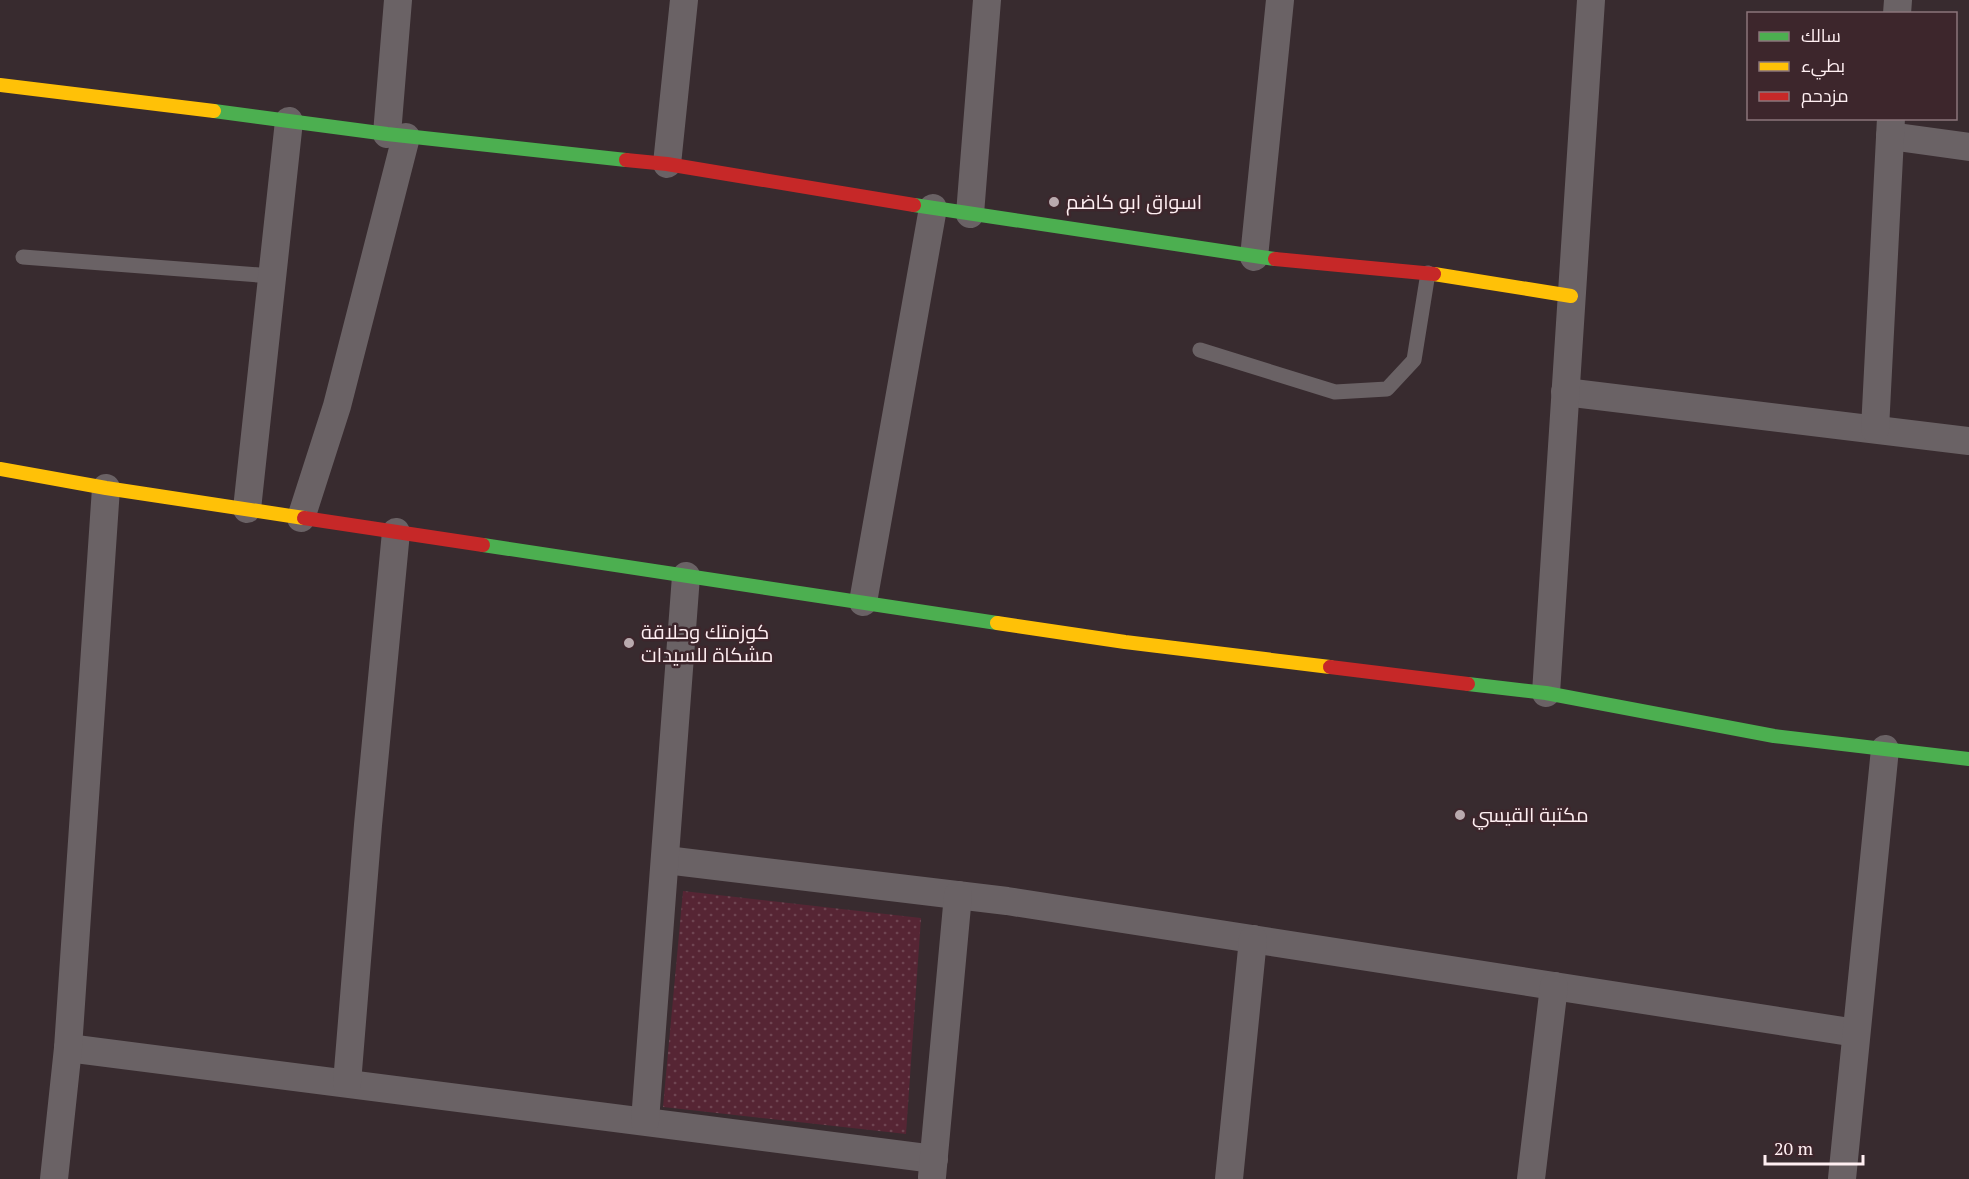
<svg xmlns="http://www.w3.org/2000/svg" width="1969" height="1179" font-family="'PT Serif',Cairo,serif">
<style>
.green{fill:url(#green-dots)}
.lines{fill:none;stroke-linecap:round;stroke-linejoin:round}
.lane{stroke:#6a6265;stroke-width:15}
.street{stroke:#6a6265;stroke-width:28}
.fast{stroke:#4caf50;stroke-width:14}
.slow{stroke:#ffc107;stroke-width:14}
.jam{stroke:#c62828;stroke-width:14}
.poi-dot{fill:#b9aaae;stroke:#3d262c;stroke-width:2}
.labels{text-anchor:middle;stroke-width:5;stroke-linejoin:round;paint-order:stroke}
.poi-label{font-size:20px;fill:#ffeff2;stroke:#3d262c;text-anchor:start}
</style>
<defs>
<pattern id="green-dots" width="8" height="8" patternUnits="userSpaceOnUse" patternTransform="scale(1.5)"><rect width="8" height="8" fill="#562534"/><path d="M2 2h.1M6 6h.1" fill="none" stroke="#6f4552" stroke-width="1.8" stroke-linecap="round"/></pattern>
</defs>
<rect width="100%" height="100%" fill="#382b2f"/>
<path class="green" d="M683 891 921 918 906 1134 663 1107Z"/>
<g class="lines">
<g class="lane">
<path d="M23 257 272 276"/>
<path d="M1200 350 1335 392 1387 389 1414 360 1428 273"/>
</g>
<g class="street">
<path d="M1897 14 1898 0"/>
<path d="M387 134 398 0"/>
<path d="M1890 136 1969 147"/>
<path d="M667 164 684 0"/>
<path d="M970 214 987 0"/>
<path d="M1254 257 1280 0"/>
<path d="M1565 392 1969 441"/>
<path d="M1875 429 1891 118"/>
<path d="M247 509 289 121"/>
<path d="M301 518 337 406 406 137"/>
<path d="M863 602 933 208"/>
<path d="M1546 693 1591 0"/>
<path d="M666 860 1007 901 1856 1033"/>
<path d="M68 1048 934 1159"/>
<path d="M347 1083 368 825 396 532"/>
<path d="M645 1121 686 576"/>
<path d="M932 1177 958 895"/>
<path d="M54 1179 68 1048 106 488"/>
<path d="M1229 1179 1253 939"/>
<path d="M1531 1179 1554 986"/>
<path d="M1842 1179 1885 749"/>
</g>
<g class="fast">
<path d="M214 111 387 134 626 160"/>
<path d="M914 205 1275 259"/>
<path d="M483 545 997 623"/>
<path d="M1468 684 1546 693 1774 736 1969 759"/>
</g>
<g class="slow">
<path d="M0 85 214 111"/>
<path d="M1434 274 1571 296"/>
<path d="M0 469 106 488 304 518"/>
<path d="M997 623 1125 642 1330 667"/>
</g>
<g class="jam">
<path d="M626 160 667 164 914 205"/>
<path d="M1275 259 1434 274"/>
<path d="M304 518 483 545"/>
<path d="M1330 667 1468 684"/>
</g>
</g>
<g class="poi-dot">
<circle cx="1054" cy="202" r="6"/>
<circle cx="629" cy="643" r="6"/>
<circle cx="1460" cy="815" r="6"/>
</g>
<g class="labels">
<g class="poi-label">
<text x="1066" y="209">اسواق ابو كاضم</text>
<text x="641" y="639">كوزمتك وحلاقة<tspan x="641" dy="23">مشكاة للسيدات</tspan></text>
<text x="1472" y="822">مكتبة القيسي</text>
</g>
</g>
<rect x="1747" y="12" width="210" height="108" fill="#3d262c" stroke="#8b767b" stroke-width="1.5"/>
<rect x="1759" y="32" width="30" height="9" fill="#4caf50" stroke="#8b767b" stroke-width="1.5"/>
<text x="1801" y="42" font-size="18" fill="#ffeff2">سالك</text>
<rect x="1759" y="62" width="30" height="9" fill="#ffc107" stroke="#8b767b" stroke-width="1.5"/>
<text x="1801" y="72" font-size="18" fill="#ffeff2">بطيء</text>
<rect x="1759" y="92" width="30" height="9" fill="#c62828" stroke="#8b767b" stroke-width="1.5"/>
<text x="1801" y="102" font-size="18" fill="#ffeff2">مزدحم</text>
<path d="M1765 1155v9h98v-9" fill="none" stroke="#ffeff2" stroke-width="3"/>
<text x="1774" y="1155" font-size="18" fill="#ffeff2" stroke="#3d262c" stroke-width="4.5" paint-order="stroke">20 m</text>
</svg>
